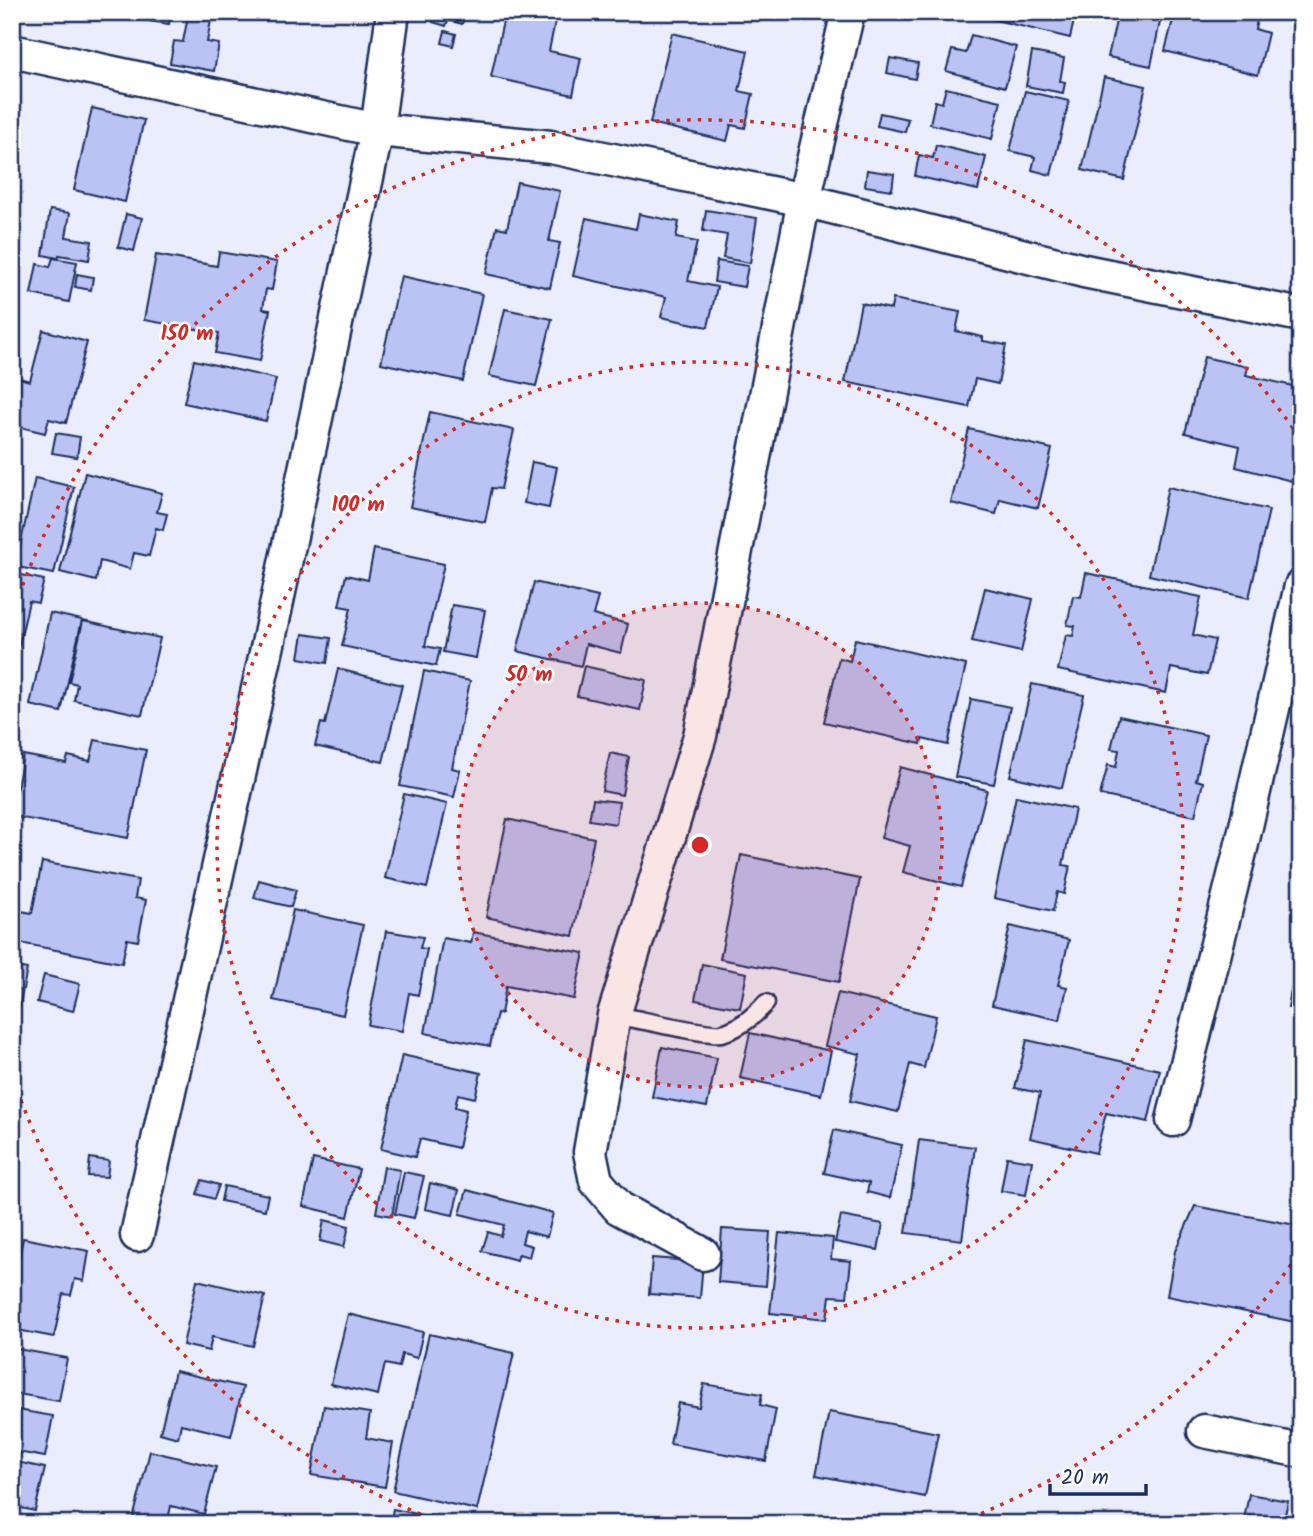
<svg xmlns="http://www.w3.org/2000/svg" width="1313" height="1536" font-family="Kalam,sans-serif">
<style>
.building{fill:#bac3f4;stroke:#1b2f5e;stroke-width:2}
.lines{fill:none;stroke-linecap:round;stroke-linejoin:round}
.service-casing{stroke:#1b2f5e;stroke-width:21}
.minor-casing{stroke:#1b2f5e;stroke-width:37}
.service{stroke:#fff;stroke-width:16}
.minor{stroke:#fff;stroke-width:32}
.ring{fill:none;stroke:#d62828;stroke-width:3.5;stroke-dasharray:3.5 7}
.centre{fill:#d62828;stroke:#fff;stroke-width:3.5}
.ring-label{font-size:21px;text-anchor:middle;font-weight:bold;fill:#d62828;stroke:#fff;stroke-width:5;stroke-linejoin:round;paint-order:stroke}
</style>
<rect width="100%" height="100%" fill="#eaedfc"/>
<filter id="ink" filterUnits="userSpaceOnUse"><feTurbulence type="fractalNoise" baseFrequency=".0143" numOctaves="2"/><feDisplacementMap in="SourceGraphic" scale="14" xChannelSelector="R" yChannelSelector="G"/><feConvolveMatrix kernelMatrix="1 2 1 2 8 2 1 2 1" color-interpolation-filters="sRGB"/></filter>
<g filter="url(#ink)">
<g class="building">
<path d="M123 12H171L169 24 123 17Z"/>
<path d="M436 12H466L462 24 448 20 446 26 433 22Z"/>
<path d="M505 12H557L549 51 581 58 573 95 491 77Z"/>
<path d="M980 12H1076L1070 38 979 16Z"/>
<path d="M1118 12H1162L1151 66 1108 57Z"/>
<path d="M1175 12H1259L1255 29 1268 33 1258 75 1165 51Z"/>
<path d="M188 16 211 20 207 42 219 44 214 71 170 63 174 41 183 42Z"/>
<path d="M445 31 456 34 453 46 442 43Z"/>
<path d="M672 33 748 51 739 91 753 94 745 128 731 125 727 141 650 123Z"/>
<path d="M971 35 1016 47 1005 87 946 71 952 50 966 53Z"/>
<path d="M1032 52 1064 58 1060 81 1065 82 1063 93 1026 86Z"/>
<path d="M890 58 918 63 915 79 887 73Z"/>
<path d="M1104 77 1146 86 1124 180 1082 170Z"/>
<path d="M946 88 1001 101 992 139 930 124 935 101 942 103Z"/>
<path d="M1025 91 1069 101 1051 175 1032 170 1035 157 1010 151Z"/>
<path d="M92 108 144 120 125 202 74 190Z"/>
<path d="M880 113 908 119 905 132 877 126Z"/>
<path d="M936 145 986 157 978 190 915 176 919 155 933 158Z"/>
<path d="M867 170 894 174 892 190 865 186Z"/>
<path d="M517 182 560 191 549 241 560 243 550 288 486 274 497 227 507 229Z"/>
<path d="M50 210 70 213 66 237 92 241 89 260 59 255 58 258 43 255Z"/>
<path d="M706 210 757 218 750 263 723 258 727 235 703 231Z"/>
<path d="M126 214 142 218 134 251 118 247Z"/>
<path d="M639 214 679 222 676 238 697 242 688 281 717 287 708 327 661 317 666 297 573 276 586 218 636 229Z"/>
<path d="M219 252 277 262 272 290 266 289 263 309 270 310 260 361 215 353 219 333 144 320 156 255 217 266Z"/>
<path d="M53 258 77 262 69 302 31 294 37 264 50 267Z"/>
<path d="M717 261 748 266 744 287 714 282Z"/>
<path d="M77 274 93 277 91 290 75 287Z"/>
<path d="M401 276 482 294 463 381 381 363Z"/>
<path d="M893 299 960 312 956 331 983 337V341L1006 345 998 384 975 379 969 407 845 382 861 303 891 309Z"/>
<path d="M505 309 552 319 536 386 489 376Z"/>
<path d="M43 330 87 342 66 423 49 419 45 433 12 425V376L30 381Z"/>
<path d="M1204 357 1248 367 1246 375 1301 388V446L1292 481 1236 467 1240 446 1185 433Z"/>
<path d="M194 360 276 379 266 421 184 403Z"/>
<path d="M430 412 514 430 501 489 492 488 485 522 410 507Z"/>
<path d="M969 429 1052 449 1038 508 1000 499 996 514 951 503Z"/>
<path d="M56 433 80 437 77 457 52 453Z"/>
<path d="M532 462 557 467 549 508 524 503Z"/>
<path d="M85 473 162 493 157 512 167 514 163 530 156 528 149 556 134 553 130 569 100 561 96 581 60 572Z"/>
<path d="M35 478 74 487 54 574 12 566V550L19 551Z"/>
<path d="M1168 487 1269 510 1249 598 1149 575Z"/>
<path d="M374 549 444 564 425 646 440 649 436 666 342 646 351 608 339 606 346 575 368 580Z"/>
<path d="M12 573 44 580 38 603 29 601 13 672Z"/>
<path d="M1086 573 1201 597 1193 635 1215 640 1207 675 1171 668 1166 693 1058 670 1066 635 1073 636 1075 626 1067 625 1073 596 1081 597Z"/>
<path d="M534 582 598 597 593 615 628 624 621 653 586 644 581 666 517 651Z"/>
<path d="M985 588 1033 599 1021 652 972 641Z"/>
<path d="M452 605 485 610 476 658 443 652Z"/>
<path d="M50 613 82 620 61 712 30 705Z"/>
<path d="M83 621 160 638 142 715 74 700 77 684 69 682Z"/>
<path d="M303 634 331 638 327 663 299 658Z"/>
<path d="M855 639 966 665 948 745 922 739 921 744 824 722 839 658 850 661Z"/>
<path d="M584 666 646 680 640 710 577 696Z"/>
<path d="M338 669 402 685 383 762 315 746 321 723 325 724Z"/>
<path d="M424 671 470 681 452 768 460 770 454 797 400 786Z"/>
<path d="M1032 684 1084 695 1062 788 1010 776Z"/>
<path d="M971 699 1010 707 994 784 955 777Z"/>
<path d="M1119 716 1206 735 1196 780 1203 782 1195 816 1100 795 1108 765 1116 767 1119 750 1111 749Z"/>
<path d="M95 740 146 750 128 838 12 816 23 755 66 763 68 756 90 761Z"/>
<path d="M610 753 629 757 622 795 602 791Z"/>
<path d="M900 767 987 790 961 887 903 872 910 846 881 838Z"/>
<path d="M404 794 447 804 427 888 385 878Z"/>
<path d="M1016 796 1075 809 1063 865 1070 866 1064 894 1057 892 1053 911 994 898Z"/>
<path d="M593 799 619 802 616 824 589 820Z"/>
<path d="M507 819 594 838 573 936 486 917Z"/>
<path d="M741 855 860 879 839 982 720 959Z"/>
<path d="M42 862 138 880 135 898 146 900 138 941 127 939 122 963 15 942 21 911 32 913Z"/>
<path d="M259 880 296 890 291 907 254 898Z"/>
<path d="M293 910 363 925 343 1015 273 1000Z"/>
<path d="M1010 926 1069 940 1058 985 1067 987 1060 1020 992 1005Z"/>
<path d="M386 931 423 937 420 948 427 949 418 995 409 993 402 1031 368 1025Z"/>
<path d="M473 932 584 953 574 999 506 986 501 1014 497 1013 490 1046 425 1033 443 938 471 943Z"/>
<path d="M702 964 747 973 740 1008 695 1000Z"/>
<path d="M12 966 27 969 12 1044Z"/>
<path d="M1294 973 1301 974V1010L1288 1008Z"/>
<path d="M44 975 80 984 73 1011 37 1002Z"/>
<path d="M838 993 936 1016 924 1068 910 1064 898 1112 850 1101 860 1054 825 1046Z"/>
<path d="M750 1033 831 1051 821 1095 740 1078Z"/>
<path d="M1027 1040 1160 1070 1148 1122 1106 1113 1096 1153 1030 1138 1040 1093 1015 1088Z"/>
<path d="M662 1047 717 1058 707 1107 652 1097Z"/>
<path d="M402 1055 481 1073 475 1098 458 1094 455 1107 466 1110 458 1148 420 1139 415 1157 381 1149Z"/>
<path d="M834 1130 902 1145 890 1198 867 1192 869 1183 824 1173Z"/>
<path d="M919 1140 975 1147 962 1240 906 1233Z"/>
<path d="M1007 1157 1032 1161 1026 1195 1001 1191Z"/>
<path d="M90 1158 109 1161 107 1177 88 1176Z"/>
<path d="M313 1159 359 1169 348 1217 303 1206Z"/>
<path d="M384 1167 400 1170 392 1216 376 1213Z"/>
<path d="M404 1172 424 1176 414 1218 395 1214Z"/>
<path d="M202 1180 219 1185 214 1199 197 1194Z"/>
<path d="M430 1183 459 1190 453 1215 425 1209Z"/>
<path d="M224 1186 268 1195 265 1210 221 1201Z"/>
<path d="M467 1190 553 1213 547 1237 525 1231 522 1243 532 1246 529 1257 519 1254 517 1260 482 1251 488 1232 501 1236 504 1225 460 1214Z"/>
<path d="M1195 1206 1301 1226 1300 1323 1167 1296 1175 1251Z"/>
<path d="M841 1216 883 1224 878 1250 835 1242Z"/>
<path d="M324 1220 349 1226 344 1247 320 1241Z"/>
<path d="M722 1229 770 1232 766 1286 718 1282Z"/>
<path d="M779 1233 833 1238 831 1259 851 1261 847 1297 830 1296 827 1319 770 1313Z"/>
<path d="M23 1238 89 1251 84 1281 75 1279 71 1295 63 1294 54 1337 12 1329V1292Z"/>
<path d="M652 1258 703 1262 700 1298 649 1294Z"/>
<path d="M197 1280 265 1296 253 1346 212 1337 209 1351 183 1345Z"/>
<path d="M348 1314 423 1332 417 1358 402 1354 399 1367 385 1364 378 1395 331 1384Z"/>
<path d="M429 1334 514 1353 477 1510 393 1491Z"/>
<path d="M12 1348 67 1358 59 1401 12 1393Z"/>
<path d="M175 1371 243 1387 231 1436 181 1424 178 1438 160 1433Z"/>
<path d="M704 1384 762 1394 760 1405 776 1409 766 1461 670 1444 678 1403 699 1407Z"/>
<path d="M324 1406 370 1413 366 1438 393 1443 385 1487 311 1475Z"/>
<path d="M12 1409 53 1416 45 1457 12 1451Z"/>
<path d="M829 1412 938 1433 925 1497 816 1475Z"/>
<path d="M150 1451 216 1467 204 1514 171 1506 167 1524H153L133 1519Z"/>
<path d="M12 1461 45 1468 35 1511 12 1506Z"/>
<path d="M1249 1494 1288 1501 1283 1524H1243Z"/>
<path d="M393 1509 466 1524H390Z"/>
</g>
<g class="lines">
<defs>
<path id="service" d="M614 1015C634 1018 708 1036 722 1033 740 1028 753 1017 766 1003"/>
<g id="minor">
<path d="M12 51 377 130 551 147 804 200 1084 271 1301 315"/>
<path d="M1173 1120 1241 848 1301 586"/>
<path d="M137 1235 268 644 377 130 393 12"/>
<path d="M703 1254 619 1208 596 1181 590 1152 614 1015 700 736 804 200 848 12"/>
<path d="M1204 1431 1301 1451"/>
</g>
</defs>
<use href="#service" class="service-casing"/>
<use href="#minor" class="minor-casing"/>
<use href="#service" class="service"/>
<use href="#minor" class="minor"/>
</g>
</g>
<circle cx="700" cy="845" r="242" fill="#d62828" fill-opacity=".12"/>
<g class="ring">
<circle cx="700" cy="845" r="242"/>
<circle cx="700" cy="845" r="483"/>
<path d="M1297 1256A725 725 0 0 1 960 1522M440 1522A725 725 0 0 1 12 1075M12 615A725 725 0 0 1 1297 434"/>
</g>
<circle cx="700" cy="845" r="10" class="centre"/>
<g class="ring-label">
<text x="187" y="340">150 m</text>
<text x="358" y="511">100 m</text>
<text x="529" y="681">50 m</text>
</g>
<rect width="1313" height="1536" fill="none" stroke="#fff" stroke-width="42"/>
<rect x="21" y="21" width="1271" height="1494" fill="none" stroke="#1b2f5e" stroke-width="2.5" filter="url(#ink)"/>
<path d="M1050 1484v10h96v-10" fill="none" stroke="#1b2f5e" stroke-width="3.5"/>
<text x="1061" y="1484" font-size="21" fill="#1b2f5e" stroke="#ffffff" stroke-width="5" paint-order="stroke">20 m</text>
</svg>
